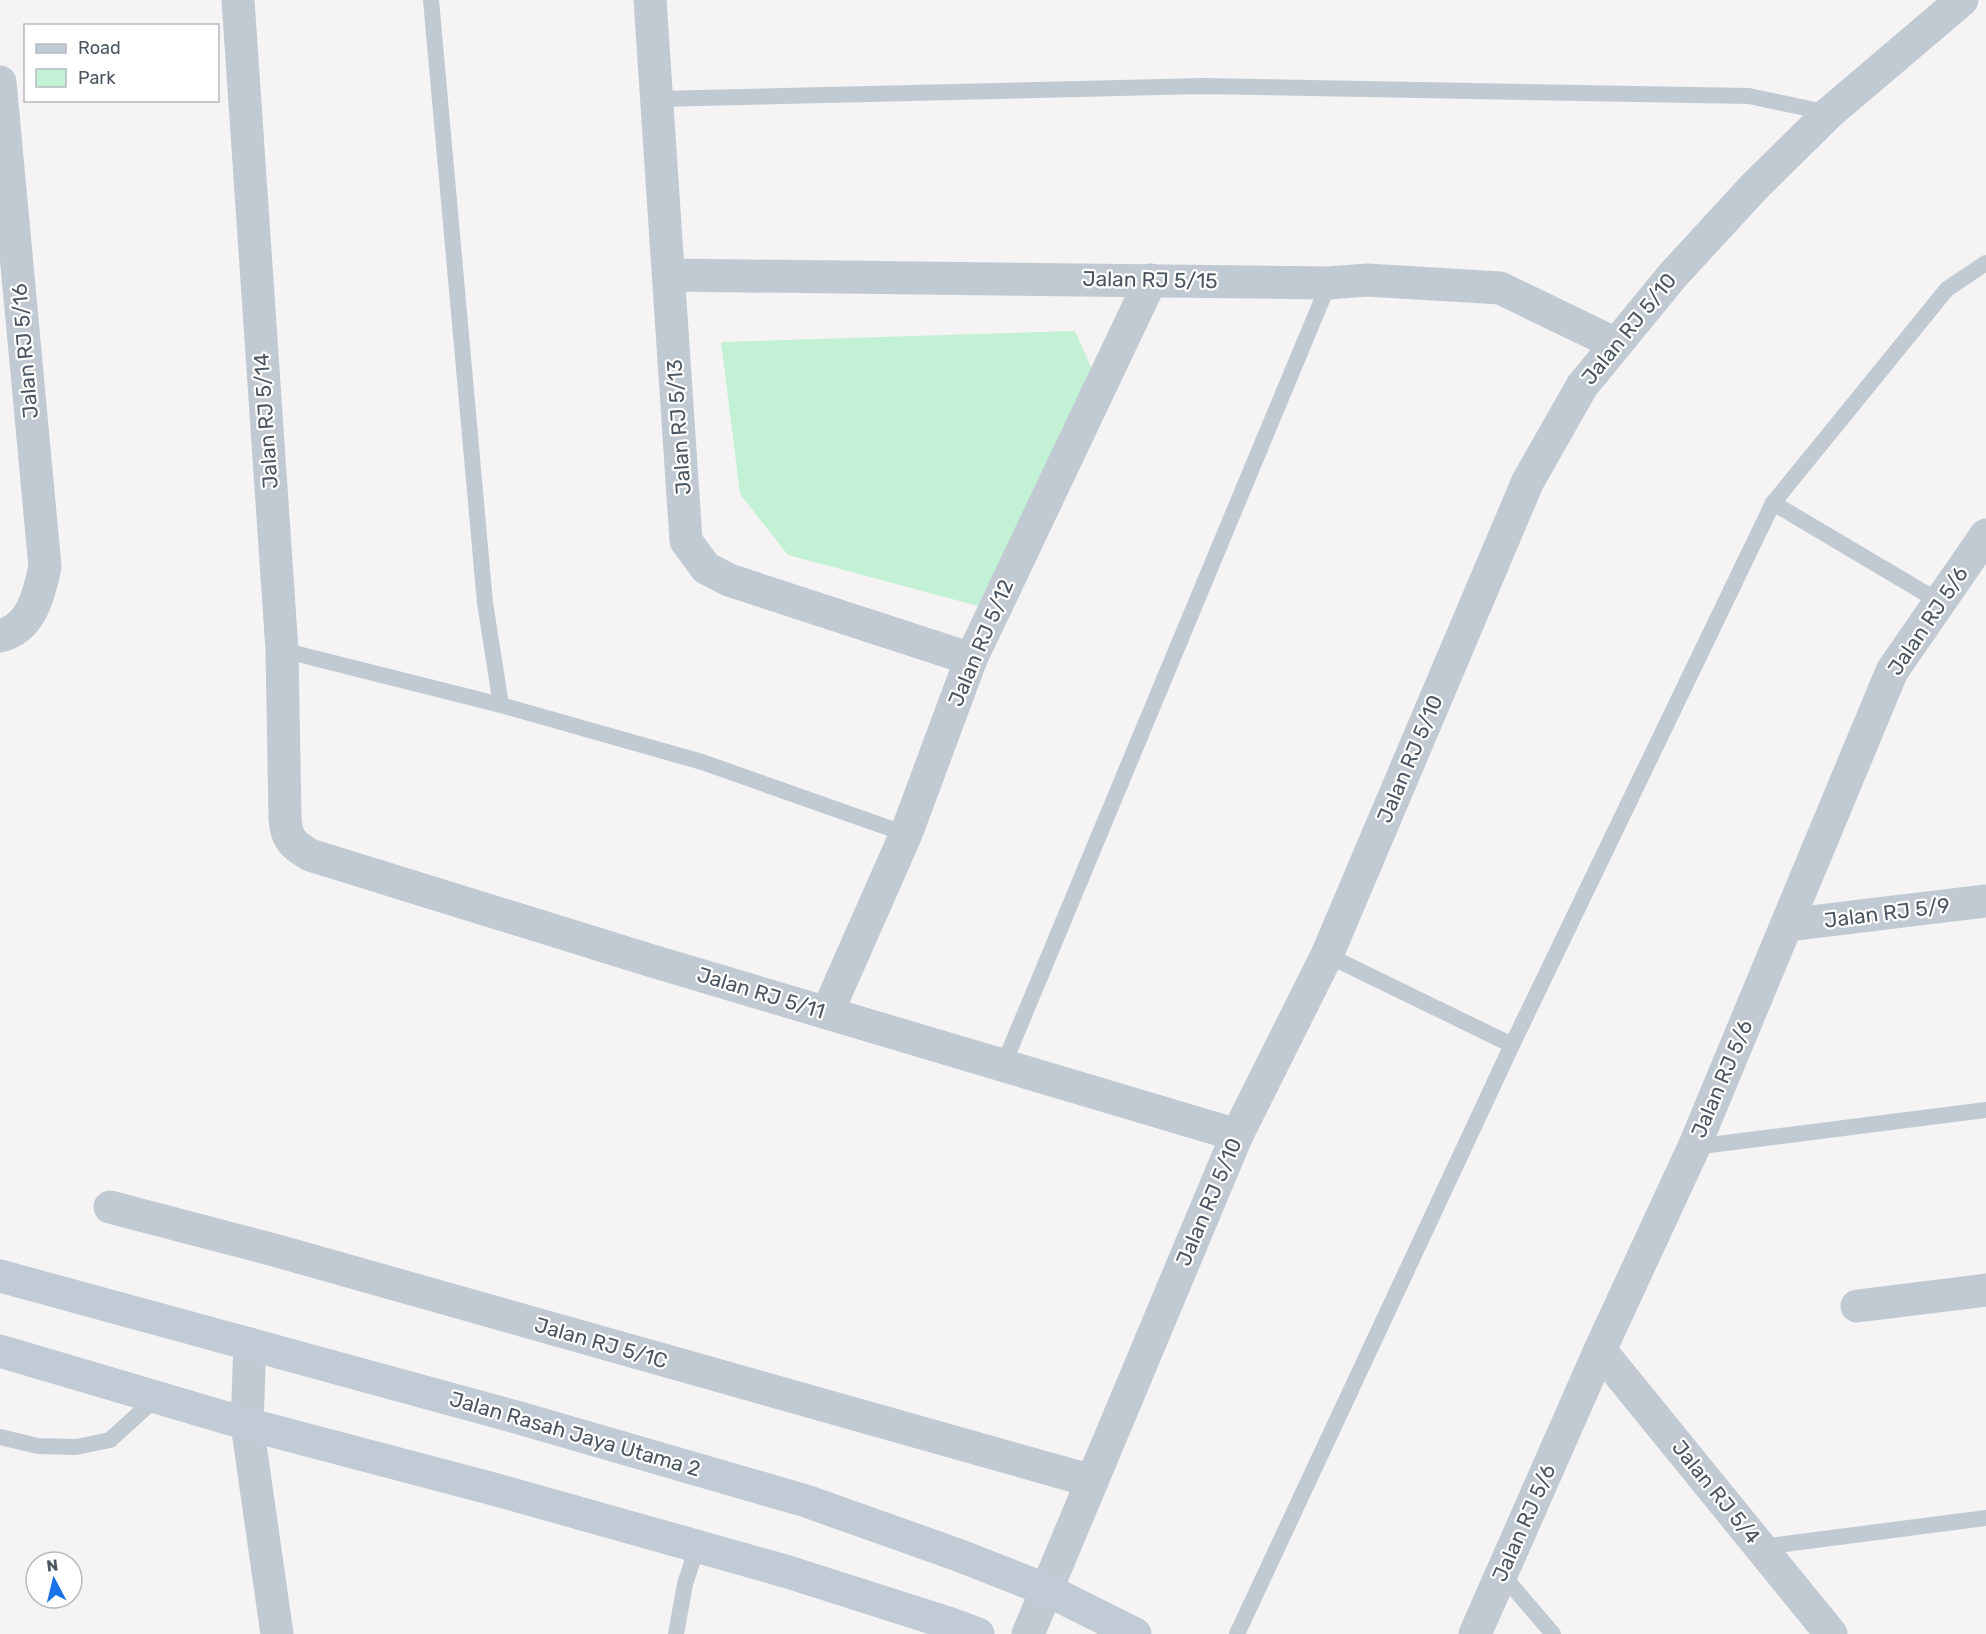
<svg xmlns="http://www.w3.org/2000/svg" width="1986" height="1634" font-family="Rubik,sans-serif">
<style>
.green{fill:#c3f1d5}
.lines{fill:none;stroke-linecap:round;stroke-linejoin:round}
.lane{stroke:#c1cad2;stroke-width:16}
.street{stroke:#c1cad2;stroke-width:33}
.secondary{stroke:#c1cbd6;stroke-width:33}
.labels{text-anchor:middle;stroke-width:4.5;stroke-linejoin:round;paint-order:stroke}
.street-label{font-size:21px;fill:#4a5661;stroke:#fff}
</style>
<rect width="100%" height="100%" fill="#f5f3f3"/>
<path class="green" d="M1075 331 1096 378 982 607 788 555 740 494 721 342Z"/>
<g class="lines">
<g class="lane">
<path d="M431 0 485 603 501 705 702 762 906 834"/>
<path d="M657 99 1202 86 1749 96 1829 113"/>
<path d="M1773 503 1940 602"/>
<path d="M282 650 501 705"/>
<path d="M1327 955 1512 1045"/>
<path d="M1003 1066 1329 283"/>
<path d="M1694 1147 1986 1110"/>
<path d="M0 1437 38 1446 76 1447 110 1440 156 1398"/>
<path d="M1761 1547 1986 1518"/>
<path d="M1501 1573 1553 1634"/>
<path d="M676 1634 685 1584 697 1547"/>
<path d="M1237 1634 1512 1045 1773 503 1947 289 1986 263"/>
</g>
<g class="street">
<path d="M238 0 282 650 285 818C286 839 293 845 310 855L649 960 1237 1135"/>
<path d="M650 0 686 541 706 568 729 580 971 659"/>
<path d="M0 82 45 567C39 594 32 628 0 636"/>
<path d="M670 275 1329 283 1367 280 1500 288 1616 344"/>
<path d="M1787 925 1986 901"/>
<path d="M827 1013 906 834 971 659 1151 280"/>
<path d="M110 1207 274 1250 1092 1481"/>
<path d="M1857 1306 1986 1290"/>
<path d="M250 1344 247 1424 277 1634"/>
<path d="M1600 1350 1831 1634"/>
<path d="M1028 1634 1237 1135 1327 955 1528 481 1582 386 1673 275 1754 187 1829 113 1962 0"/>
<path d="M1475 1634 1600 1350 1694 1147 1892 671 1986 535"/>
</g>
<g class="secondary">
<path d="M0 1276 516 1417 806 1501 958 1555 1047 1590 1135 1634"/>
<path d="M0 1351 247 1424 497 1490 785 1571 948 1623 978 1634"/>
</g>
</g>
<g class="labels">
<g class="street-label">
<text transform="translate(1150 280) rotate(1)" y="7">Jalan RJ 5/15</text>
<text transform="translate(1629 329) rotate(-51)" y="7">Jalan RJ 5/10</text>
<text transform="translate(25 351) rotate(-95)" y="7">Jalan RJ 5/16</text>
<text transform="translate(266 421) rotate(-94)" y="7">Jalan RJ 5/14</text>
<text transform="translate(679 427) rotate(-94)" y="7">Jalan RJ 5/13</text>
<text transform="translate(1928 621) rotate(-56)" y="7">Jalan RJ 5/6</text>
<text transform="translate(981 643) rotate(-67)" y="7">Jalan RJ 5/12</text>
<text transform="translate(1410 759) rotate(-67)" y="7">Jalan RJ 5/10</text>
<text transform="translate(1887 913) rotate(-7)" y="7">Jalan RJ 5/9</text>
<text transform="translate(761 993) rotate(17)" y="7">Jalan RJ 5/11</text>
<text transform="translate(1722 1079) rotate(-67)" y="7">Jalan RJ 5/6</text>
<text transform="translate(1209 1202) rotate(-67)" y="7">Jalan RJ 5/10</text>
<text transform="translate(601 1343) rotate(16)" y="7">Jalan RJ 5/1C</text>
<text transform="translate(575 1434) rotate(16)" y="7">Jalan Rasah Jaya Utama 2</text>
<text transform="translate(1716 1492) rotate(51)" y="7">Jalan RJ 5/4</text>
<text transform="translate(1524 1523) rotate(-66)" y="7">Jalan RJ 5/6</text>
</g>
</g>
<rect x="24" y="24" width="195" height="78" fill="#ffffff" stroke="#b7bbc0" stroke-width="1.5"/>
<rect x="36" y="44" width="30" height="9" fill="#c1cbd6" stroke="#b7bbc0" stroke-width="1.5"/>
<text x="78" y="54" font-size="18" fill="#4a5661">Road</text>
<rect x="36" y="69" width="30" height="18" fill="#c3f1d5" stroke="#b7bbc0" stroke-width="1.5"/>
<text x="78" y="84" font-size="18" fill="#4a5661">Park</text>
<g transform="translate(54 1580) rotate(353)"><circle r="28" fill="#ffffff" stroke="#b7bbc0" stroke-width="1.5"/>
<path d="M0-4.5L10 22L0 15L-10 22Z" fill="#1a73e8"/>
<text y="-9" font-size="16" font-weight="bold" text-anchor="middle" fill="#4a5661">N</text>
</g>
</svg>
